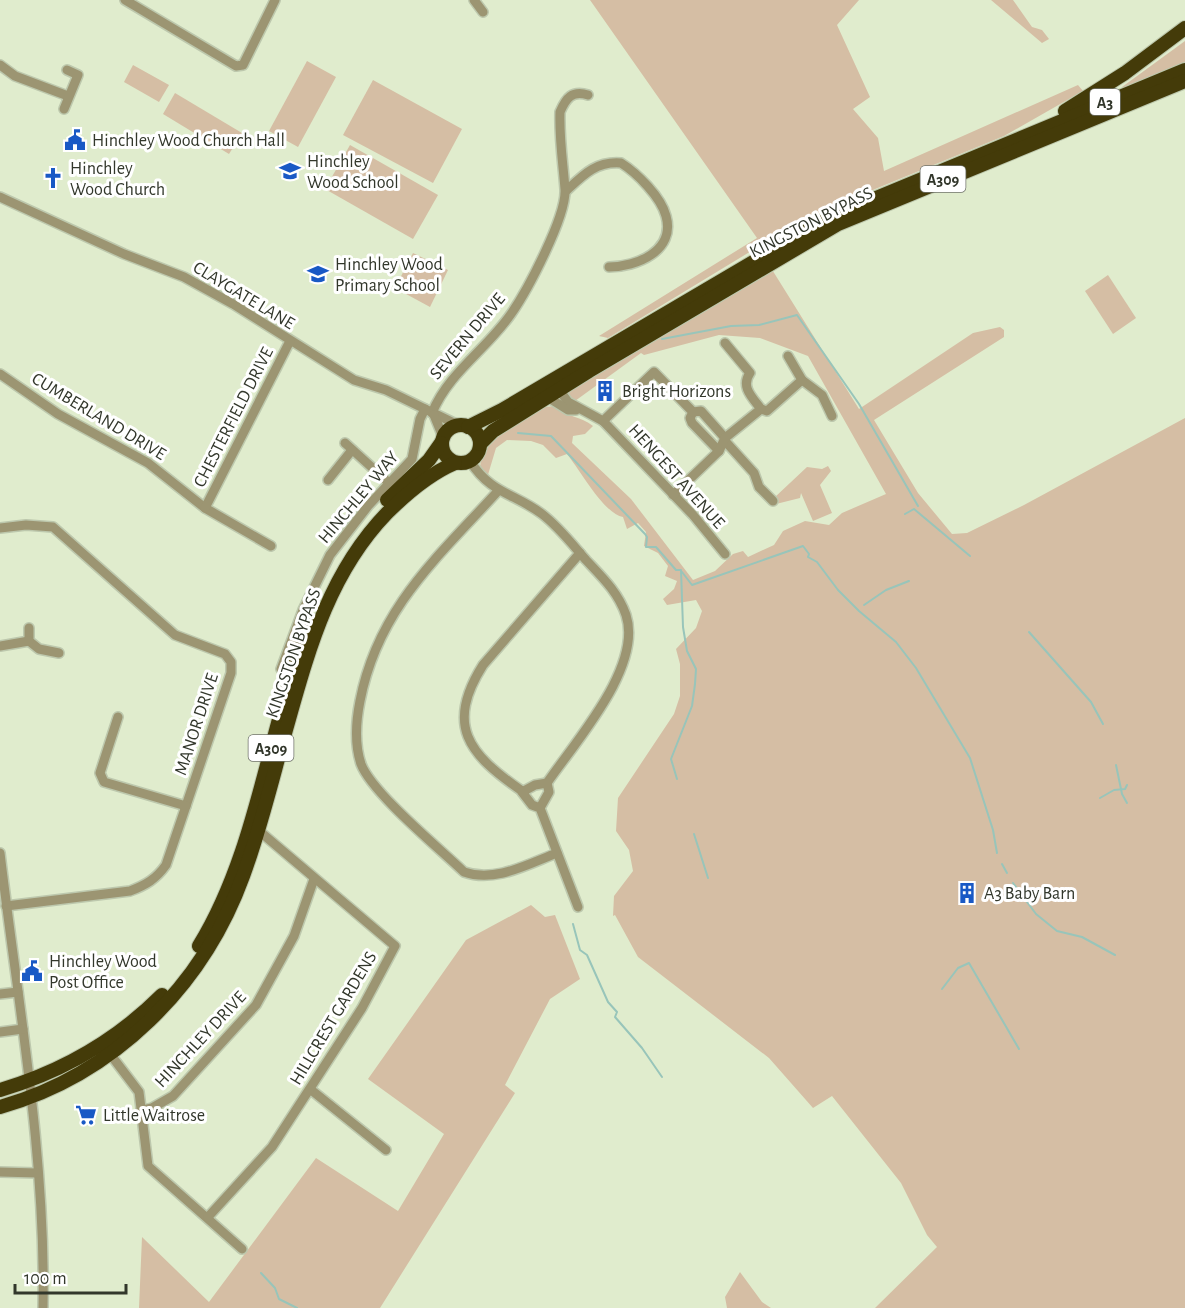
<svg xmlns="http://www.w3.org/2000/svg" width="1185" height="1308" font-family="'Alegreya Sans',sans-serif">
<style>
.green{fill:#d5bea4}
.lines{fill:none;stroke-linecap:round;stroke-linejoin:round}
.stream{stroke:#98c5ba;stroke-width:2}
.minor-casing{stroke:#bdc8ad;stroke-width:12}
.highway-casing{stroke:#bdc8ad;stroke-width:16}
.minor{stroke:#9c9572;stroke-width:9}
.highway{stroke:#443b09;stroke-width:14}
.labels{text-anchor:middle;stroke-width:6;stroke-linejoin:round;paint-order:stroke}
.shield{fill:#fff;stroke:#70736b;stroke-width:1.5}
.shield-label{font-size:16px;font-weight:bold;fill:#32372b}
.poi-label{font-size:18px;fill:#32372b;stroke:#fff;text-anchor:start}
.street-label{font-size:18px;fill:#32372b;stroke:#fff}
</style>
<rect width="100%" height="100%" fill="#e0eccd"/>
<g class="green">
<path d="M590 0H859L837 25 870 97 853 109 878 138 884 171 1078 85 1083 91 1004 136 846 201 771 239 608 338 599 336 757 238Z"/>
<path d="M991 0H1013L1032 27 1042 30 1049 39 1042 43Z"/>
<path d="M1185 41V64L1126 88 1122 87Z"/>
<path d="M307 61 336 77 298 147 269 131Z"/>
<path d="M133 65 169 85 159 102 124 82Z"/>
<path d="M373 80 462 129 433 183 343 135Z"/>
<path d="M175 93 242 133 229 154 163 114Z"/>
<path d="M350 145 438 195 413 239 325 189Z"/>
<path d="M413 253 448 270 430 307 395 288Z"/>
<path d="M771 268 859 409 973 333 1000 327 1004 330V337L874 420 918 493 952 534 967 533 1024 505 1185 418V1308H875L937 1247 927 1235 901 1183 832 1096 813 1108 769 1058 638 957 615 915 613 916 614 896 633 871 629 850 616 831 618 798 674 714 680 696V664L676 649 696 628 702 611 696 600 667 605 663 599 674 589 677 581 665 576 668 566 658 553 644 546 646 532 638 523 627 529 623 517C604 514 580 470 567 454L556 458 543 445 531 441 507 440 496 448 487 478 480 471C480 432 520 425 545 407L554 406C566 417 581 416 593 426L585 434 573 436 572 443 631 499 693 580 715 571 733 554 743 551 748 557 774 545 783 531 805 521 829 525 842 513 886 494 808 356 760 338 719 335 644 355 641 353 575 401 568 394 571 389Z"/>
<path d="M1108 275 1136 318 1113 334 1085 291Z"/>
<path d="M828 466 831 471 820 485 832 513 813 521 801 493 800 498 776 504 774 498 807 467 822 469Z"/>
<path d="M531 905 545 917 555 915 580 979 550 999 505 1085 515 1093 380 1308H139L142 1237 209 1302 316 1158 398 1211 444 1134 368 1079 466 940Z"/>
<path d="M740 1272 762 1302 771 1308H727L725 1297Z"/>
</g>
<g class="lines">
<g class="stream">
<path d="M662 339 731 326 759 325 797 315 859 404 918 506"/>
<path d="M518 433 551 436 645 534 647 537 646 547H656L676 570H681L683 627 687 651 696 669 695 684 692 706 671 759 677 779"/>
<path d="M905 514 914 509 970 556"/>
<path d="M682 572 692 585 803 546 809 554 808 557 817 562 838 590 859 611 896 642 916 668 970 758 993 830 997 853"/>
<path d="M864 605 886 590 909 581"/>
<path d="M1029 632 1091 702 1103 724"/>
<path d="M1116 765 1122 794 1127 803"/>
<path d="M1100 798 1114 790 1125 789 1127 785"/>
<path d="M694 834 708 878"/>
<path d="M1002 864 1007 873"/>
<path d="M1013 883 1036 914 1057 931 1082 937 1115 955"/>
<path d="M573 924 580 950 587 955 608 1002 617 1012 615 1017 642 1048 662 1077"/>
<path d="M942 989 958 968 969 963 1019 1049"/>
<path d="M261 1273 275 1288 279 1299 297 1308"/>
</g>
<defs>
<g id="minor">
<path d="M125 0 236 66 243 65 275 0"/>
<path d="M474 0 483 12"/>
<path d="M0 65 15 76 68 96"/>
<path d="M64 109 78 75 67 70"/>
<path d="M566 191C583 175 596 161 621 163 637 173 661 197 666 216 676 251 636 267 609 267"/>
<path d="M0 197 124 254 184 277 233 304 354 380 386 390 458 425"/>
<path d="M0 374 58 414 148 463 205 508 271 546"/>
<path d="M802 380 822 395 832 416"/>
<path d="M557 387 568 402 603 421 654 372 693 412 690 418 692 423 719 451"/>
<path d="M549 398 568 410H576"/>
<path d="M761 409 767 411 802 380 788 356"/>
<path d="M693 412 701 411 725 438"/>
<path d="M432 413C449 372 486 350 511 314 527 291 567 216 565 189 563 163 559 138 560 112 566 98 572 90 588 95"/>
<path d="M434 415 443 437"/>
<path d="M603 421 693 515 725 554"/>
<path d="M725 441 754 473 759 487 773 501"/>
<path d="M345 443 389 483"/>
<path d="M470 461C491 494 514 493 542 514 559 527 572 544 586 560 602 577 618 592 626 615 643 667 575 742 547 783"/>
<path d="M328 480 352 450"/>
<path d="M498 491C438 557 378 608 360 701 356 721 354 743 361 764 372 793 439 848 464 872 495 883 528 864 557 853"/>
<path d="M673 495 719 451 725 438 761 409C753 398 740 387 750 373L725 343"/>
<path d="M205 508 290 341"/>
<path d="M0 528 26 525 53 527 175 635 225 654 231 662V673L166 865C156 879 146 885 130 891L6 906"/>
<path d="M29 628V641L39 649 59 653"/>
<path d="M0 646 29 641"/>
<path d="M281 669 303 610 330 555 368 506 412 459 420 419 425 409"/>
<path d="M118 717 100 773 104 782 186 806"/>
<path d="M522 791C468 754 445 725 483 665L580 553"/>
<path d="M540 808 549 792 547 783 535 785 522 792 532 805 540 808 578 907"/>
<path d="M0 853C18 1004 46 1156 43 1308"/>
<path d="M0 994 18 992"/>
<path d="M0 1032 23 1029"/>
<path d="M107 1050 139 1092 148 1166 242 1249"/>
<path d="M310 1089 386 1150"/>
<path d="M143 1110 152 1108 173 1096 256 1005 294 936 314 879"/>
<path d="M0 1172 37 1173"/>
<path d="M208 1217 272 1147 362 1008 395 946 258 830"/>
</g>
<g id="highway">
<path d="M1065 111 1125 73 1185 28"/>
<circle cx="461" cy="444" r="19"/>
<path d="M468 427 502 410 828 218 1185 70"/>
<path d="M480 444 493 431 589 371 838 224 1185 81"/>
<path d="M387 500 429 460 441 443"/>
<path d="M199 946C259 848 268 727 310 622"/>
<path d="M0 1090C61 1072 117 1040 162 995"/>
<path d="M0 1107C114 1075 203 986 243 876 262 825 274 771 289 719 310 644 331 571 387 513 407 493 429 474 455 463"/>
</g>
</defs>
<use href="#minor" class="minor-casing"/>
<use href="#highway" class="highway-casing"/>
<use href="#minor" class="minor"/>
<use href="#highway" class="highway"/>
</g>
<defs>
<symbol id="civic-bare" viewBox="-9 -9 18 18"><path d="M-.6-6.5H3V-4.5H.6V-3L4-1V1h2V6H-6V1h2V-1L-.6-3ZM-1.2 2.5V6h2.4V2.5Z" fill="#1959c5" stroke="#fff" stroke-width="2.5" paint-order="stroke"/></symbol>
<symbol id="school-bare" viewBox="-9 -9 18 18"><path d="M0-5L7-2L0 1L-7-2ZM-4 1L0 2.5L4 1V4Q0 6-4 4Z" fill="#1959c5" stroke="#fff" stroke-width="2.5" paint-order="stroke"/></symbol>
<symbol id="church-bare" viewBox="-9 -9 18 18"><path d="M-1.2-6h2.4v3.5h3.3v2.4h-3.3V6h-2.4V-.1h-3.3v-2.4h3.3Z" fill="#1959c5" stroke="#fff" stroke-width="2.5" paint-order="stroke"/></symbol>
<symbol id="building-bare" viewBox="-9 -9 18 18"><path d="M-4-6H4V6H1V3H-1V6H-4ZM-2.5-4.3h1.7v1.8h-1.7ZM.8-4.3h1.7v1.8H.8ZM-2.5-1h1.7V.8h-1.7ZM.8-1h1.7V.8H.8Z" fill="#1959c5" stroke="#fff" stroke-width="2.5" paint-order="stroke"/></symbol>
<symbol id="supermarket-bare" viewBox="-9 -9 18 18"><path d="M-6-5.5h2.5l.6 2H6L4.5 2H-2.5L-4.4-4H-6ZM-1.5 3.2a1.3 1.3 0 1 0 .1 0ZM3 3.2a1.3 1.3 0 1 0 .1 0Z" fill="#1959c5" stroke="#fff" stroke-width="2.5" paint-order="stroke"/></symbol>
</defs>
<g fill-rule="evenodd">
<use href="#civic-bare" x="60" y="125" width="30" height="30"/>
<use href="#school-bare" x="275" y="156" width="30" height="30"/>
<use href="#church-bare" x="38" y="163" width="30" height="30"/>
<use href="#school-bare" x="303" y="259" width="30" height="30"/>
<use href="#building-bare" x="590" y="376" width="30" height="30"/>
<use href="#building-bare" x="952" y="878" width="30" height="30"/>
<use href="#civic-bare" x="17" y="956" width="30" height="30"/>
<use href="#supermarket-bare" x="71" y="1100" width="30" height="30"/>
</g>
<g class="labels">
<g class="shield">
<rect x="1090" y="89" width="30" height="26" rx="4.5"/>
<rect x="920.5" y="166" width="45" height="26" rx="4.5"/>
<rect x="248.5" y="735" width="45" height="26" rx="4.5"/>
</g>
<g class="shield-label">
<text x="1105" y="108">A3</text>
<text x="943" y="185">A309</text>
<text x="271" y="754">A309</text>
</g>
<g class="poi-label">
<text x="92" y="146">Hinchley Wood Church Hall</text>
<text x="307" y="167">Hinchley<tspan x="307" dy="21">Wood School</tspan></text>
<text x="70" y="174">Hinchley<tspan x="70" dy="21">Wood Church</tspan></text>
<text x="335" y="270">Hinchley Wood<tspan x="335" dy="21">Primary School</tspan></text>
<text x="622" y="397">Bright Horizons</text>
<text x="984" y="899">A3 Baby Barn</text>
<text x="49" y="967">Hinchley Wood<tspan x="49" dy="21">Post Office</tspan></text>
<text x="103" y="1121">Little Waitrose</text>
</g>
<g class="street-label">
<text transform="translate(811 222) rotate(-27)" y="6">KINGSTON BYPASS</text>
<text transform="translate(244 295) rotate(31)" y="6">CLAYGATE LANE</text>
<text transform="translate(467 336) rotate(-50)" y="6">SEVERN DRIVE</text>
<text transform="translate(99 416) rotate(31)" y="6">CUMBERLAND DRIVE</text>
<text transform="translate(233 417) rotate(-63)" y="6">CHESTERFIELD DRIVE</text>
<text transform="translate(677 476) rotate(48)" y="6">HENGEST AVENUE</text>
<text transform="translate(358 497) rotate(-50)" y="6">HINCHLEY WAY</text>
<text transform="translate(293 653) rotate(-71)" y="6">KINGSTON BYPASS</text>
<text transform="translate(196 724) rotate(-72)" y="6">MANOR DRIVE</text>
<text transform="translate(333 1018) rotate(-59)" y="6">HILLCREST GARDENS</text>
<text transform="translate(200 1039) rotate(-47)" y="6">HINCHLEY DRIVE</text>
</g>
</g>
<path d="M15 1284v9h111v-9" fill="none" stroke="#32372b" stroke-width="3"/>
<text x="24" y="1284" font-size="18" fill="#32372b" stroke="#ffffff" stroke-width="4.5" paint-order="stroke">100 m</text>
</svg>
